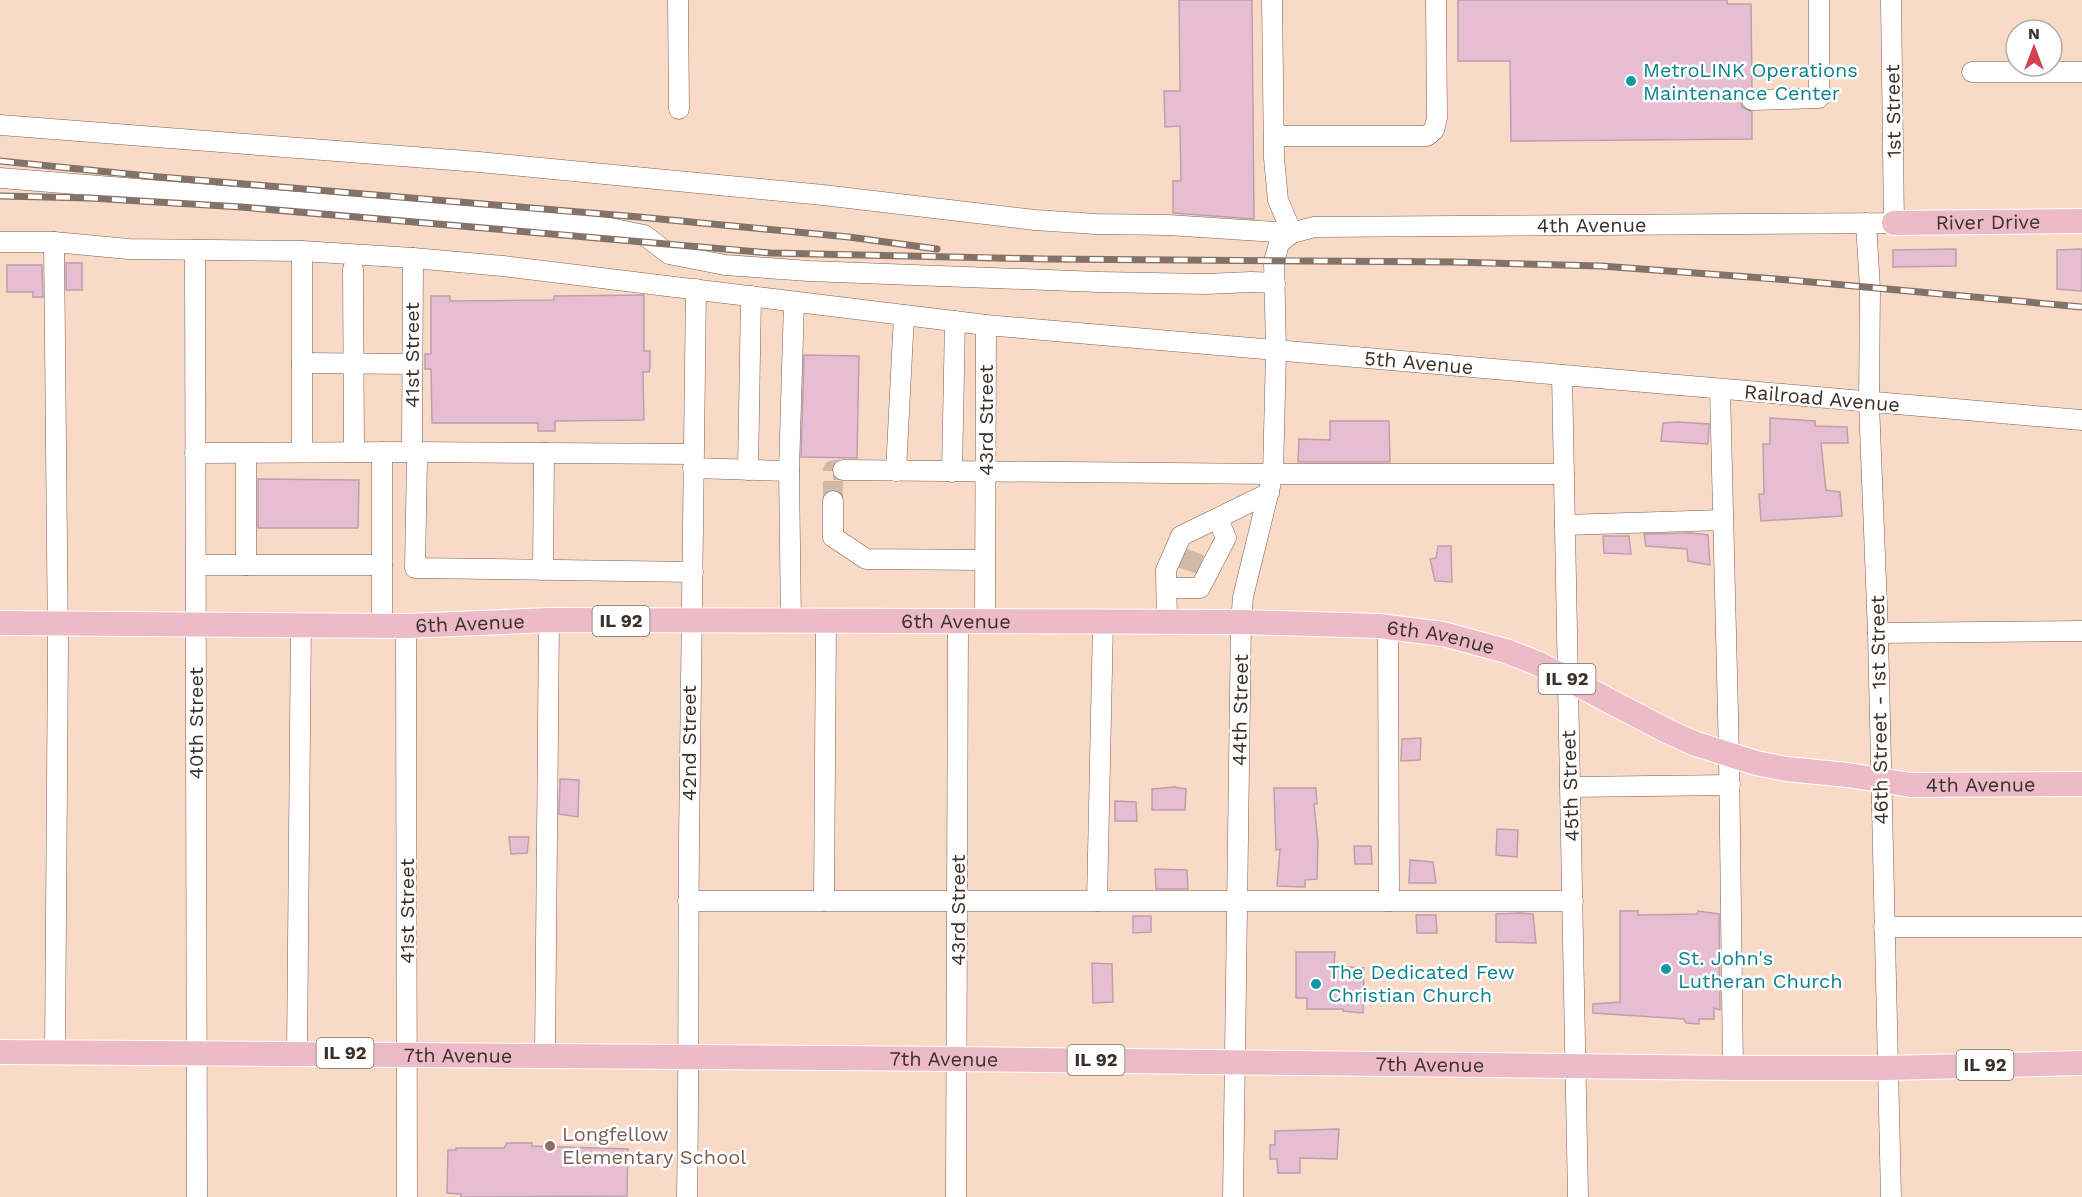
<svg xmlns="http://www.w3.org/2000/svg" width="2082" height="1197" font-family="'Work Sans',sans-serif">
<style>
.building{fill:#e6bdd1;stroke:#bf9fae;stroke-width:1.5}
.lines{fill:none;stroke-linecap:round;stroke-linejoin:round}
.minor-tunnel{stroke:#d3b8a7;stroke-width:20;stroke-dasharray:20 10;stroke-linecap:butt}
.minor-casing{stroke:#795f4d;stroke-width:21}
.major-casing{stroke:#fff;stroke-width:26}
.minor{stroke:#fff;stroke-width:20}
.major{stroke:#ecbbc7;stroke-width:24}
.rail-casing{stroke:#857266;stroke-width:7}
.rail{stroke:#fff;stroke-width:4.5;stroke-dasharray:14;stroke-linecap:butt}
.culture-dot{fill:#0f9aa8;stroke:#fff;stroke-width:2}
.education-dot{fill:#8d6e63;stroke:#fff;stroke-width:2}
.labels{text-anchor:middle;stroke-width:5;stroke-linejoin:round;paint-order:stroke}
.shield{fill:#fff;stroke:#766f69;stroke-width:1.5}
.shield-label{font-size:18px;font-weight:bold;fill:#3c3129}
.culture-label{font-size:20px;fill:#0d838f;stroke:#fff;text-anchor:start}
.street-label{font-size:20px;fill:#3c3129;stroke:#fff}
.education-label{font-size:20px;fill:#785e54;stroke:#fff;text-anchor:start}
</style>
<rect width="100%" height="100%" fill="#f9dac7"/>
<g class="building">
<path d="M1179 0H1252L1254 219 1173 213V181H1181L1180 126 1165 127 1164 91H1180Z"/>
<path d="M1458 0H1727V4H1751L1752 88 1745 90 1740 100 1742 107 1752 112V139L1511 141 1510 61H1458Z"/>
<path d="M1956 249V266L1893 267V250Z"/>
<path d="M2082 249V291L2057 289V250Z"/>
<rect x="66" y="263" width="16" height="27"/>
<path d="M7 265H42L43 297H33V292H7Z"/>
<path d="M644 295V351H650V367L649 372H643L644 420 555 421V431H538V423H432L431 369H425V354H431V296H450V301L554 300V296Z"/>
<path d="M804 355 859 356 857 458 801 457Z"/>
<path d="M1770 418 1815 421V426L1847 427 1848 443H1821L1826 490 1840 492 1842 516 1761 521 1759 494H1764L1763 444H1770Z"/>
<path d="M1330 421H1389L1390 462H1298L1299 439 1330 440Z"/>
<path d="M1678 422 1709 424 1708 444 1661 441 1663 423Z"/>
<path d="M258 479 359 480 358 528H258Z"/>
<path d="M1691 533 1708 535 1710 565 1688 561 1687 549 1646 546 1644 534Z"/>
<path d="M1603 536H1629L1631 554 1604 553Z"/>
<path d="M1438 546H1451L1452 582 1435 581 1430 559 1436 558Z"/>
<path d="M1421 738 1420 760 1401 761 1402 739Z"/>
<path d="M560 779 579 780 578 817 559 814Z"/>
<path d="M1174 787 1186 789 1185 810H1152V789Z"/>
<path d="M1274 788H1316L1317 804H1314L1318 842 1317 879 1305 880V887L1277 886 1280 849 1276 850Z"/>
<path d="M1115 801 1136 802 1137 821H1115Z"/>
<path d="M1497 829 1518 830 1517 857 1496 855Z"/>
<path d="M509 837H529L527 853 511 854Z"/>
<path d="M1354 846H1371L1372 864H1355Z"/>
<path d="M1410 860 1433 862 1436 883H1409Z"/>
<path d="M1155 869 1187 870 1188 889H1156Z"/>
<path d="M1620 911H1638V915L1697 914 1698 911 1719 914 1720 1010 1714 1008V1019H1699V1024L1686 1023 1684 1019 1593 1013V1004L1620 1002Z"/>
<path d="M1521 913 1533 914 1536 943 1496 942V914Z"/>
<path d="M1416 915H1436L1437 933H1417Z"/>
<path d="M1133 916H1151V932L1133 933Z"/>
<path d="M1296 952H1335L1334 966 1364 968 1363 1013 1343 1011V1009H1307V998H1296Z"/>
<path d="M1092 963 1112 964 1113 1002 1093 1003Z"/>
<path d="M1339 1129 1337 1159 1300 1158V1173H1278L1277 1159H1270V1145H1275V1131Z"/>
<path d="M507 1143H532V1146L628 1149 627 1196 461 1197V1194L447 1193 448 1150H456V1148H504Z"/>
</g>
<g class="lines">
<g class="minor-tunnel">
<path d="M833 501V470H843"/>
<path d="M1182 558 1202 565"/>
</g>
<defs>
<g id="minor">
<path d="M678 0 679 109"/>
<path d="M1272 0 1274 158 1278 200 1292 233"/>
<path d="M1972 72H2082"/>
<path d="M1752 100 1819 98V0"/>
<path d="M0 125 479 162 823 195 1035 220 1096 224 1168 225 1292 233"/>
<path d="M1274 136H1427L1434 130 1437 118 1436 0"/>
<path d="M0 178 600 226 644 235 669 254 725 265 809 271 1099 282 1206 284 1251 282 1275 283"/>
<path d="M1866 223 1870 288 1869 403 1878 633 1891 1197"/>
<path id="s1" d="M0 242H54L128 249 302 251 413 258 503 266 986 325 2082 420"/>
<path d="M54 242 58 647 55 1052"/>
<path d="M195 250 197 1197"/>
<path d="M302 251V452"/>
<path d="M353 269 354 452"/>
<path d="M302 363 412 364"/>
<path d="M1562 375 1578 1197"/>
<path d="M1720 389 1729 755 1733 1068"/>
<path d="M412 452 417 459 415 568 693 572"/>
<path d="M412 452 413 258"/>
<path d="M195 453 412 452 693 454"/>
<path d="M693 468 789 471"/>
<path d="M748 470 751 296"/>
<path d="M843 470 1273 474H1564"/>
<path d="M896 471 904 315"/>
<path d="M952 472 955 321"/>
<path d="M833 501V537L866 559 985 560"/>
<path d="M1565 525 1723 520"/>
<path d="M196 565H246V453"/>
<path d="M246 565H382"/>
<path d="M543 570 544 453"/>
<path d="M1168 588H1200L1226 538 1218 519"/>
<path d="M791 622 789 471 794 302"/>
<path d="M985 623 986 325"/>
<path d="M1167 623 1166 570 1181 536 1269 493"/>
<path d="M382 625V452"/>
<path d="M406 626 407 1197"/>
<path d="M1388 627 1389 901"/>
<path d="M1878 633 2082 631"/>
<path d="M1571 787 1730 785"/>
<path d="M688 901H1573"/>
<path d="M824 901 826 622"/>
<path d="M1097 901 1103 623"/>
<path d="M1884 927H2082"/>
<path d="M297 1053 301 624"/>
<path d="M545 1055 549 620"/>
<path d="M687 1197C689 1078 688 960 689 841 690 657 693 473 696 289"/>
<path d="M956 1197 958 622"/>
<path id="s2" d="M1233 1197 1241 622 1243 597 1273 474 1276 351 1274 261 1279 244 1284 239 1292 233 1314 227 1894 223 1891 0"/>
</g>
<g id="major">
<path id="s3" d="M1894 223 2082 221"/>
<path id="s4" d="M0 623 406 626 549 620 1241 622 1379 626 1443 634 1506 651 1539 664 1667 731 1696 744 1756 763 1786 769 1848 775 1911 785 2082 784"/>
<path id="s5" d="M0 1052 957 1059 1733 1068H1888L2082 1063"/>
</g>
</defs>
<use href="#minor" class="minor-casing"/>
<use href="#major" class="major-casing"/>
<use href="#minor" class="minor"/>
<use href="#major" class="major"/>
<defs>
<g id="rail">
<path d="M0 161 148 176 639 217 849 237 937 249"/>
<path d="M0 196 90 198 241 207 771 253 1045 259 1454 262 1601 266 1789 280 2082 307"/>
</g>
</defs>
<use href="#rail" class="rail-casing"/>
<use href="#rail" class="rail"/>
</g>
<g class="culture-dot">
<circle cx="1631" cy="81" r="6"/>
<circle cx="1666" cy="969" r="6"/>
<circle cx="1316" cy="984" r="6"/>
</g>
<circle class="education-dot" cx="550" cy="1146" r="6"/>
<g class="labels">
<g class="shield">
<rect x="592.5" y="606" width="57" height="30" rx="4.5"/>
<rect x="1538.5" y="664" width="57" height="30" rx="4.5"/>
<rect x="316.5" y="1038" width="57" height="30" rx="4.5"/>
<rect x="1067.5" y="1045" width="57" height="30" rx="4.5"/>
<rect x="1956.5" y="1050" width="57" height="30" rx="4.5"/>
</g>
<g class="shield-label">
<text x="621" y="627">IL 92</text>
<text x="1567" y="685">IL 92</text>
<text x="345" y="1059">IL 92</text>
<text x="1096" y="1066">IL 92</text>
<text x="1985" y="1071">IL 92</text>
</g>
<g class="culture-label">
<text x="1643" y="77">MetroLINK Operations<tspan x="1643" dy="23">Maintenance Center</tspan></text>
<text x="1678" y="965">St. John's<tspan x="1678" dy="23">Lutheran Church</tspan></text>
<text x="1328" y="979">The Dedicated Few<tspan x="1328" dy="23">Christian Church</tspan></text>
</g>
<g class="street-label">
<text transform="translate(1893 111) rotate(-91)" y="7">1st Street</text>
<text dy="7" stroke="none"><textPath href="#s3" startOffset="94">River Drive</textPath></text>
<text dy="7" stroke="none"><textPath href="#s2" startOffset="1275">4th Avenue</textPath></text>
<text transform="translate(412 355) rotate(-90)" y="7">41st Street</text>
<text dy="7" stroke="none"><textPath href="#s1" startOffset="1425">5th Avenue</textPath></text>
<text transform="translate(1822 398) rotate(5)" y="7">Railroad Avenue</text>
<text transform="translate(986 420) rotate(-90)" y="7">43rd Street</text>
<text dy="7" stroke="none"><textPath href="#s4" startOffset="956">6th Avenue</textPath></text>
<text dy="7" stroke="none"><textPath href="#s4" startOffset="470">6th Avenue</textPath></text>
<text dy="7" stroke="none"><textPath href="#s4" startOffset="1442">6th Avenue</textPath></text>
<text transform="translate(1240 710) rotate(-89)" y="7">44th Street</text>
<text transform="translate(1879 710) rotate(-91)" y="7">46th Street - 1st Street</text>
<text transform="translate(196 723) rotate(-90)" y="7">40th Street</text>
<text transform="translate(689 743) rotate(-90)" y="7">42nd Street</text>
<text dy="7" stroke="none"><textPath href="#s4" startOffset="2010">4th Avenue</textPath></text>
<text transform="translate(1570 786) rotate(-92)" y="7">45th Street</text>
<text transform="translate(958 910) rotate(-90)" y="7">43rd Street</text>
<text transform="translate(407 911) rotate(-90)" y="7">41st Street</text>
<text dy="7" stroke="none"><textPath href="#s5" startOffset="458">7th Avenue</textPath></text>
<text dy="7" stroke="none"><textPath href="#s5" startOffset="944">7th Avenue</textPath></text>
<text dy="7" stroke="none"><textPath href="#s5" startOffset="1430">7th Avenue</textPath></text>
</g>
<g class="education-label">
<text x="562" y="1141">Longfellow<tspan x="562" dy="23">Elementary School</tspan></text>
</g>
</g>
<g transform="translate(2034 48)"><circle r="28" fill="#ffffff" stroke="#b1ada9" stroke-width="1.5"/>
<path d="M0-4.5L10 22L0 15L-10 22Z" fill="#d1414f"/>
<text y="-9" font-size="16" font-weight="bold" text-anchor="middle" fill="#3c3129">N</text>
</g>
</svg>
